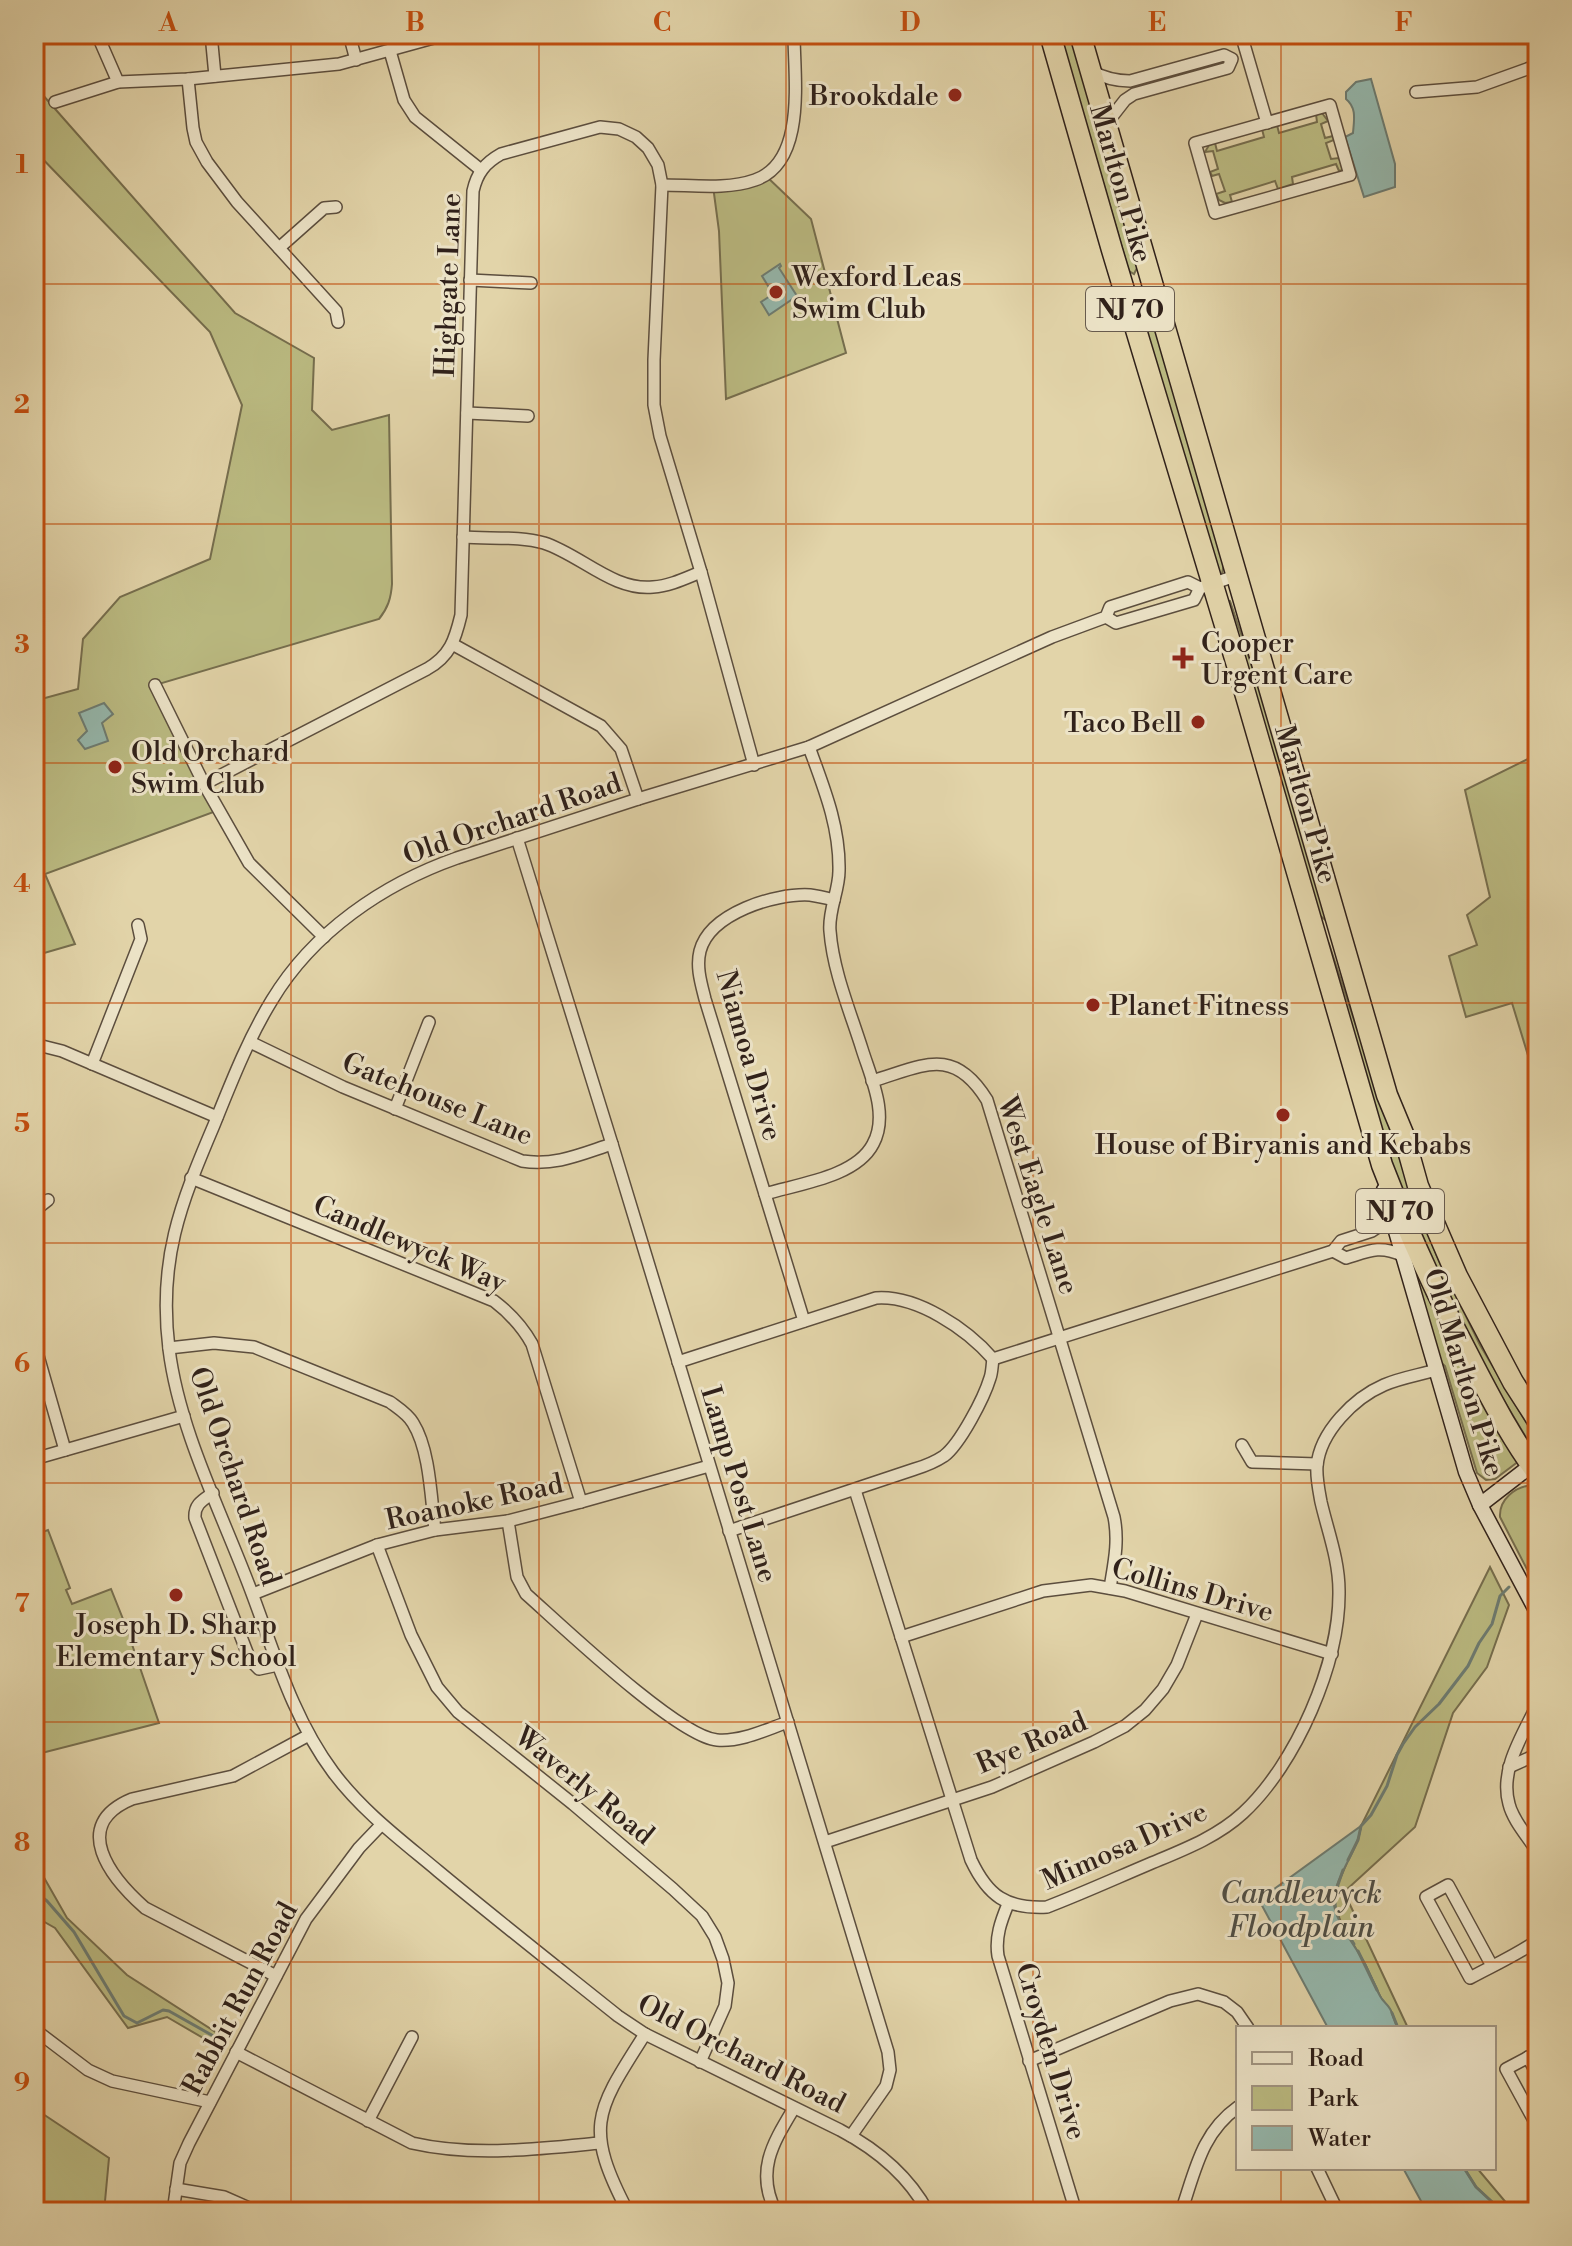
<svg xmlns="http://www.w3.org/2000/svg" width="1572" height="2246" font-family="'Libre Bodoni',serif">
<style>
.green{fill:#bbbb82;stroke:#766e4e;stroke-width:2}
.water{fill:#95b8ad;stroke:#6d7c72;stroke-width:2}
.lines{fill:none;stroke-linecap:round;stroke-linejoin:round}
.stream{stroke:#6d7c72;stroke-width:3}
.street-casing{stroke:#5c4e3e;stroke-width:14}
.secondary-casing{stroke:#30211a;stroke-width:17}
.highway-casing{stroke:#30211a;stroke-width:23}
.street{stroke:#ece3c7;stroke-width:11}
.secondary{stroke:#ece3c7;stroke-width:14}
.highway{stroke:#e2d4a9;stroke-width:20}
.grid{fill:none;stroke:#c34e0f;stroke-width:2;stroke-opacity:0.55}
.poi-dot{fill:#8f2418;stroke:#ece3c7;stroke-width:3}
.labels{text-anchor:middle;stroke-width:6;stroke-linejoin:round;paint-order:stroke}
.shield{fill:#ece3c7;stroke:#685b4e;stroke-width:2}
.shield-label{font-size:26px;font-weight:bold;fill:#30211a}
.poi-label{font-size:28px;fill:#30211a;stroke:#ece3c7;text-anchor:start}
.street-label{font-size:28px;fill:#30211a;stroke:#ece3c7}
.water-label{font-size:30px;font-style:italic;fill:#4e4e46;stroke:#ece3c7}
.neatline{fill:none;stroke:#c34e0f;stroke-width:3}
.grid-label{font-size:26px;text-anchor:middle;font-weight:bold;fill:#c34e0f}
</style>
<rect width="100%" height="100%" fill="#e2d4a9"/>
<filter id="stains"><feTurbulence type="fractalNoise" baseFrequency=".0025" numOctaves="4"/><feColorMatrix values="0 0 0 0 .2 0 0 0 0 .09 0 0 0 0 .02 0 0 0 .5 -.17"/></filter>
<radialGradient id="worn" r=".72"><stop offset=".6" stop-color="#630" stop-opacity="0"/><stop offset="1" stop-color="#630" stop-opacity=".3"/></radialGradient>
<g class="green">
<path d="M1060 34H1071L1138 266 1134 274 1129 271 1127 265Z"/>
<path d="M34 85 235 313 314 358 312 410 332 430 389 415 392 584C391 598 388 608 379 619L155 685 219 810 45 874 75 944 34 956V701L78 689 83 639 120 597 210 559 242 405 210 332 34 150Z"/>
<path d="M1322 113 1328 121 1321 124 1325 138 1333 136 1334 140 1326 143 1331 159 1339 158 1343 170 1339 171 1336 164 1292 177 1293 184 1278 189 1275 181 1230 195 1232 202 1225 203 1219 200 1216 194 1225 191 1219 174 1212 176 1210 172 1218 169 1213 151 1205 152 1209 145 1215 143 1217 151 1264 137 1262 129 1277 125 1279 133 1317 122 1316 114Z"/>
<path d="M765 175 811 219 846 353 726 399 719 231 713 186Z"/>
<path d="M1144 303 1150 305 1224 564 1222 574 1219 575 1141 314Z"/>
<path d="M1226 600 1230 601 1279 747 1328 922 1314 911Z"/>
<path d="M1538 754V1088L1512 1003 1466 1017 1449 956 1477 945 1467 915 1490 897 1465 790Z"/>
<path d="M1322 931 1329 944 1410 1190 1439 1261 1480 1345 1532 1432 1535 1447 1530 1444 1479 1359 1407 1206 1375 1119Z"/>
<path d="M1409 1257 1450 1342 1519 1461 1495 1479 1486 1480 1477 1473 1445 1366 1438 1360Z"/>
<path d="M1532 1485 1538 1489V1583L1532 1579 1500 1517C1499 1499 1515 1487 1532 1485Z"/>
<path d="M48 1530 70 1588 66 1590 72 1604 111 1589 125 1624 159 1723 34 1755V1535Z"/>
<path d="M1490 1567 1509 1605 1487 1667 1453 1713 1415 1827 1344 1892 1408 2028H1398L1391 2011 1381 1998 1365 1964 1343 1927 1334 1905V1896L1337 1886 1354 1846 1358 1840 1361 1826Z"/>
<path d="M34 1860 67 1918 127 1975 228 2040 222 2049 167 2017 128 2028 55 1928 34 1916Z"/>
<path d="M34 2108 109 2158 104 2212H34Z"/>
<path d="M1464 2168H1477L1514 2212H1503L1476 2187Z"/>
</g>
<g class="water">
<path d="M1371 79 1395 164V187L1364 197 1345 137 1353 133C1354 120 1357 108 1346 99V92L1356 82Z"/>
<path d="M780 264 781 266 779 268 797 296 769 315 761 302 773 294 762 276Z"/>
<path d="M104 703 113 714 102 723 108 741 85 749 78 740 87 731 79 713Z"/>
<path d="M1361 1826C1358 1850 1339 1871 1334 1895 1330 1916 1355 1945 1364 1962 1370 1973 1374 1985 1380 1996 1383 2002 1389 2005 1391 2011 1394 2017 1394 2022 1398 2028H1328L1259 1900Z"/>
<path d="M1403 2168H1464L1476 2187 1503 2212H1427Z"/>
</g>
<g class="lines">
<g class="stream">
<path d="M1538 812C1530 835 1529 855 1538 878"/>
<path d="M1348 1860 1358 1840 1361 1826 1371 1815 1387 1786 1397 1755 1403 1744 1415 1727 1439 1704 1468 1666 1479 1643 1492 1624 1500 1596 1509 1587"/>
<path d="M34 1891 47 1901 74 1932 124 2016 137 2023 163 2010 169 2011 224 2042"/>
<path d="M1338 1916C1331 1899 1337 1888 1343 1870"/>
<path d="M1341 1923 1354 1944"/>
<path d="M1358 1951 1377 1990"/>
<path d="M1392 2013 1398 2028"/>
<path d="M1464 2168 1476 2187 1503 2212"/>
</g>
<defs>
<g id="street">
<path d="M97 34 118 82"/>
<path d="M211 34 215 76"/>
<path d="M349 34 356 60"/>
<path d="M1241 34 1267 123"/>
<path d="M1538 34V35"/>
<path d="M390 51 404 100 415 117 481 170"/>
<path d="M1091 71C1104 78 1115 81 1130 81L1224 55 1232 59 1228 68 1134 94 1125 100 1107 123"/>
<path d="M188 79 193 128 196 142 207 162 237 202 336 311 338 322"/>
<path d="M1416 92 1477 87 1538 65"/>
<path d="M55 102 118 82 188 79 339 64 448 34"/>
<path d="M1330 105 1350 175 1215 213 1195 143Z"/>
<path d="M662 185C692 185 727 190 755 180 807 162 794 77 794 34"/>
<path d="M279 248 324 208 336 207"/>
<path d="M470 280 531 283"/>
<path d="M467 413 528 416"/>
<path d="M463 537C489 539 520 536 544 543 581 555 613 591 653 587 670 586 686 578 701 572"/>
<path d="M1106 617 1116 623 1194 600 1200 588 1235 576"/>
<path d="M454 645 601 726 621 749 638 799"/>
<path d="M155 685 204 784 249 863 324 937"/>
<path d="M204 784 427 669C450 656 455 640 461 615L473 191C477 173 485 163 501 154L600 127 619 129 636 137 648 148 658 165 662 185 654 360V405L660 436 701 572 754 765"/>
<path d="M517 838 612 1144 888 2052 890 2070 886 2086 851 2136"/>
<path d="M250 1042 343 1087 522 1161C556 1166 581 1154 612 1144"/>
<path d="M34 1044 62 1051 217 1117"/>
<path d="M92 1064 141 939 138 925"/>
<path d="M872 1081C923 1066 953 1045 987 1100L1114 1517C1119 1542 1114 1563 1110 1588"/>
<path d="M395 1109 429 1022"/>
<path d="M191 1178 494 1301C511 1314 522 1326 532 1344L581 1502"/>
<path d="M765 1194C798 1184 856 1177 873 1144 889 1115 871 1078 862 1049 850 1011 833 971 830 931 828 911 839 891 839 871 840 827 824 788 809 747"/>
<path d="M34 1211 48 1200"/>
<path d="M1333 1251 1346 1258C1369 1251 1379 1245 1402 1255"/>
<path d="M804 1321 705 999C701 983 696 967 700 951 710 913 775 893 810 895 818 896 826 898 834 900"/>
<path d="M34 1342 65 1450"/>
<path d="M169 1348 214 1343 254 1347 390 1402C398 1408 408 1414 413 1423 430 1450 431 1499 435 1530"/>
<path d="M993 1359 1333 1251 1341 1241 1372 1231 1381 1225 1390 1214"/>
<path d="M678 1362 876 1298C917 1295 967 1329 993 1359"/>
<path d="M1242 1445 1252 1462 1317 1464"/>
<path d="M34 1459 184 1416"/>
<path d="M855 1490 971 1860C988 1896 1006 1909 1047 1907 1081 1894 1114 1879 1147 1865 1180 1851 1216 1838 1243 1813 1296 1764 1340 1663 1339 1591 1339 1560 1328 1532 1321 1502 1319 1491 1316 1477 1317 1466 1320 1432 1354 1398 1384 1385 1400 1378 1419 1375 1436 1370"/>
<path d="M213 1493C203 1500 194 1504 195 1518L250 1660 259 1669 278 1665"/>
<path d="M508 1521 517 1577 526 1594C560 1624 678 1737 717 1740 741 1742 765 1730 788 1722"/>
<path d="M729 1531 915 1469C925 1466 935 1462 944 1456 960 1444 984 1398 990 1378 992 1373 992 1365 993 1359"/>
<path d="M377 1545 411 1635 437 1687 458 1712 573 1804 673 1889 702 1916 715 1937 723 1959 728 1983 725 2006 700 2062"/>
<path d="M253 1594 377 1545 435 1530 508 1521 581 1502 709 1466"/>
<path d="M901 1637 1043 1591 1091 1585 1125 1591 1332 1654"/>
<path d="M1538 1703C1524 1733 1499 1769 1509 1804 1513 1821 1529 1838 1538 1853"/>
<path d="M1509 1767 1538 1754"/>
<path d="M825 1842 992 1787 1094 1742 1125 1726 1145 1710 1163 1689 1177 1665 1197 1614"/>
<path d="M1008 1904C1001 1921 995 1937 998 1956L1076 2212"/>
<path d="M1492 1966 1448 1885 1426 1897 1470 1978C1492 1966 1517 1955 1538 1940"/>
<path d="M276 1976 145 1908C111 1878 69 1825 132 1799L233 1776 309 1735"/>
<path d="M34 2029 88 2070 112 2081 210 2102"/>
<path d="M236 2052 412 2143C473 2157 537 2149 600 2143"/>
<path d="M1538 2052 1506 2069 1536 2124 1538 2123"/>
<path d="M1528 2057 1538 2076"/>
<path d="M1029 2061 1170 2001 1198 1994 1224 2002 1237 2012 1248 2028"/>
<path d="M368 2121 412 2037"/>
<path d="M1317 2168 1338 2212"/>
<path d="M176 2189 224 2197 258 2212"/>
<path d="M173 2212 180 2163 189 2143 306 1919 359 1848 381 1825"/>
<path d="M628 2212C583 2126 596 2111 645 2034"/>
<path d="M776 2212C755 2171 773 2143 794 2108"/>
<path d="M928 2212C908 2175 876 2149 840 2130L645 2034 618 2016C558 1968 497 1920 438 1871 401 1840 362 1811 333 1772 292 1717 274 1651 250 1588 221 1511 179 1430 169 1349 158 1260 180 1205 214 1125 231 1083 248 1039 272 1000 313 932 383 884 457 858L638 799 809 747 1052 637 1106 617 1110 607 1188 582 1200 588"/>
<path d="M1181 2212C1195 2172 1201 2133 1238 2107"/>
</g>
<g id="secondary">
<path d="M1384 1190 1466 1472 1480 1505 1538 1614"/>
<path d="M1480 1505 1537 1461"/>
</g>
<g id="highway">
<path d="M1050 34 1112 250 1237 665 1382 1165C1409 1235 1440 1302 1475 1368 1494 1404 1513 1441 1538 1474"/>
<path d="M1080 34C1184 387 1282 742 1387 1095L1404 1136 1418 1186 1457 1276 1513 1382 1538 1421"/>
</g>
</defs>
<use href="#street" class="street-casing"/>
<use href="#secondary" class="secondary-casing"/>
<use href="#highway" class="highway-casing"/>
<use href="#street" class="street"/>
<use href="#secondary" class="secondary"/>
<use href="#highway" class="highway"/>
</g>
<path class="grid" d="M291 34V2212M539 34V2212M786 34V2212M1033 34V2212M1281 34V2028M34 284H1538M34 524H1538M34 763H1538M34 1003H1538M34 1243H1538M34 1483H1538M34 1722H1538M34 1962H1538M1281 2168V2212"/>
<g class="poi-dot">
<circle cx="955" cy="95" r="8"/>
<circle cx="776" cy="292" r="8"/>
<path d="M1179 646h8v8h8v8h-8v8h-8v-8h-8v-8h8z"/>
<circle cx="1198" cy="722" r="8"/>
<circle cx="115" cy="767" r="8"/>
<circle cx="1093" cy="1005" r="8"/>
<circle cx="1283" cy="1115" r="8"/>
<circle cx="176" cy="1595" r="8"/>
</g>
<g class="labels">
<g class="shield">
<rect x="1086" y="287" width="88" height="44" rx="6"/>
<rect x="1356" y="1189" width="88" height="44" rx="6"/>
</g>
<g class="shield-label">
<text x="1130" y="318">NJ 70</text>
<text x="1400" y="1220">NJ 70</text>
</g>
<g class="poi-label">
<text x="939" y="105" text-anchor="end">Brookdale</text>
<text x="792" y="286">Wexford Leas<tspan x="792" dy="32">Swim Club</tspan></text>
<text x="1201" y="652">Cooper<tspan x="1201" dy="32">Urgent Care</tspan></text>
<text x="1182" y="732" text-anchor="end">Taco Bell</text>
<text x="131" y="761">Old Orchard<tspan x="131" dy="32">Swim Club</tspan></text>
<text x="1109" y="1015">Planet Fitness</text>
<text x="1283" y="1154" text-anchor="middle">House of Biryanis and Kebabs</text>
<text x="176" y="1634" text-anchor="middle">Joseph D. Sharp<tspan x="176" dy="32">Elementary School</tspan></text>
</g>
<g class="street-label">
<text transform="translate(1122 183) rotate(74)" y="10">Marlton Pike</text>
<text transform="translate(447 285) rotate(-88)" y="10">Highgate Lane</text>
<text transform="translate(1307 804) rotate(74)" y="10">Marlton Pike</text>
<text transform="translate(512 818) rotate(-19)" y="10">Old Orchard Road</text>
<text transform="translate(750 1055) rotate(74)" y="10">Niamoa Drive</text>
<text transform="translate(438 1098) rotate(22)" y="10">Gatehouse Lane</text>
<text transform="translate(1039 1195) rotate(72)" y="10">West Eagle Lane</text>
<text transform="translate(410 1243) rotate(23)" y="10">Candlewyck Way</text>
<text transform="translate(1465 1372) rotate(73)" y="10">Old Marlton Pike</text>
<text transform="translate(236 1476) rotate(71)" y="10">Old Orchard Road</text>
<text transform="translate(740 1484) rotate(73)" y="10">Lamp Post Lane</text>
<text transform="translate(474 1501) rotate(-12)" y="10">Roanoke Road</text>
<text transform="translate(1193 1589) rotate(16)" y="10">Collins Drive</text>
<text transform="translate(1031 1742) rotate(-23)" y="10">Rye Road</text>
<text transform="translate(585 1785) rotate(39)" y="10">Waverly Road</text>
<text transform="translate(1124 1845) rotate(-24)" y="10">Mimosa Drive</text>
<text transform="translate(239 1998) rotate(-62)" y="10">Rabbit Run Road</text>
<text transform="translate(1052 2051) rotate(73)" y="10">Croyden Drive</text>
<text transform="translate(742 2053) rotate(27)" y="10">Old Orchard Road</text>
</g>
<g class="water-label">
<text x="1301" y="1903">Candlewyck<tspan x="1301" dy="34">Floodplain</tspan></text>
</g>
</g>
<rect width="1572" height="2246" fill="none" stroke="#e2d4a9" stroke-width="88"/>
<rect x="1236" y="2026" width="260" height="144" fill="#ece3c7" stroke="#a19582" stroke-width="2"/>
<rect x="1252" y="2052" width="40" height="12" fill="#ece3c7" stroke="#a19582" stroke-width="2"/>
<text x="1308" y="2066" font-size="24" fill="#30211a">Road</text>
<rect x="1252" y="2086" width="40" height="24" fill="#bbbb82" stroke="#a19582" stroke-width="2"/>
<text x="1308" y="2106" font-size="24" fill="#30211a">Park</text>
<rect x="1252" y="2126" width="40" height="24" fill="#95b8ad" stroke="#a19582" stroke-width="2"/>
<text x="1308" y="2146" font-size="24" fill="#30211a">Water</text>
<rect x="44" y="44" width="1484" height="2158" class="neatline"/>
<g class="grid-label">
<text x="168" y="31">A</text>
<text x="415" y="31">B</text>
<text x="662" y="31">C</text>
<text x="910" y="31">D</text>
<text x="1157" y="31">E</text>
<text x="1404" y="31">F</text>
<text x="22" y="173">1</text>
<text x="22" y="413">2</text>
<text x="22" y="653">3</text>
<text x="22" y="892">4</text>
<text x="22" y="1132">5</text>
<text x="22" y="1372">6</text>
<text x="22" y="1612">7</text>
<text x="22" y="1851">8</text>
<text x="22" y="2091">9</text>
</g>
<rect width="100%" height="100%" filter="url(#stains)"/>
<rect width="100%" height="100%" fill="url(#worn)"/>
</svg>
